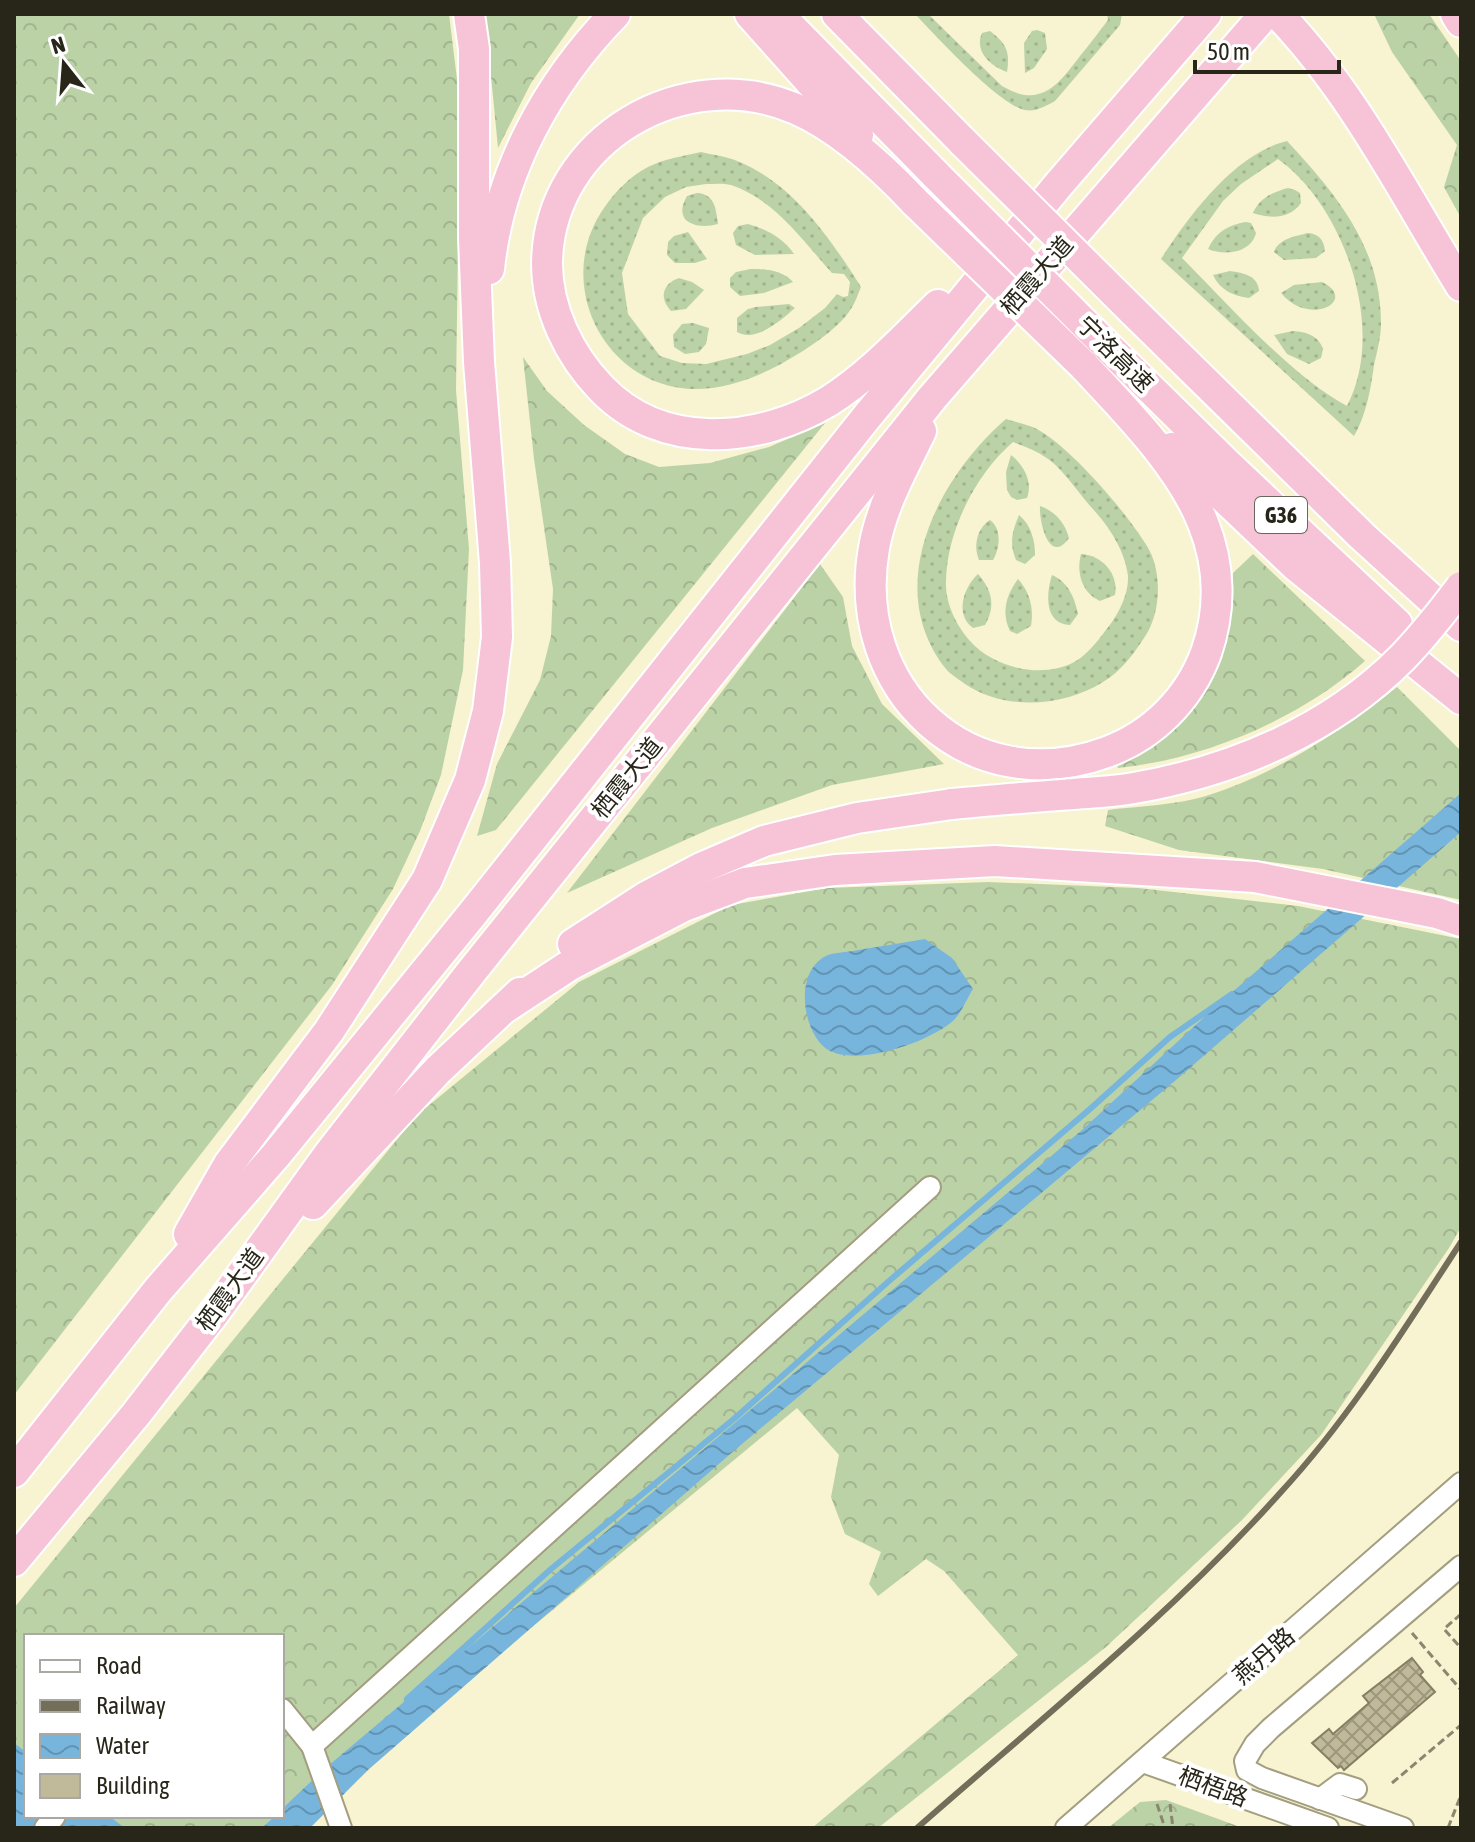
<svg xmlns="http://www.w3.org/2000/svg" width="1475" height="1842" font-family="'Asap Condensed','Noto Sans SC',sans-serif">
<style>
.grass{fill:url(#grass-dots);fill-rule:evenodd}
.forest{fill:url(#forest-crowns);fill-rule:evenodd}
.water{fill:url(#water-waves)}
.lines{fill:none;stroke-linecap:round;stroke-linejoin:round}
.stream{stroke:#77b5dc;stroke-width:6}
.building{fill:url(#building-cross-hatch);stroke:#858062;stroke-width:2}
.minor-casing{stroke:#a39e7f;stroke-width:24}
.highway-casing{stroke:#fff;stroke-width:34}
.path{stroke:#8a8670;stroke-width:3;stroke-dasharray:8 4;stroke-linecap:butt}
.minor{stroke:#fff;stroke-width:20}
.highway{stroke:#f6c4d6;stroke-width:30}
.rail{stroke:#726e5a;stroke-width:6}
.highway-bridge-casing{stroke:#fff;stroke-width:34;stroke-linecap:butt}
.highway-bridge{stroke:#f6c4d6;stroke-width:30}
.labels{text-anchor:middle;stroke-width:8;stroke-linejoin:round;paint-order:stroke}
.shield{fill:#fff;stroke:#68675e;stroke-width:2}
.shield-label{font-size:22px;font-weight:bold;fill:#282619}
.street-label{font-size:24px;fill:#282619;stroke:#fff}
</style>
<defs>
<pattern id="grass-dots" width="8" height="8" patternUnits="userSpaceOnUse" patternTransform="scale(2)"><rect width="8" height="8" fill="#bbd2a7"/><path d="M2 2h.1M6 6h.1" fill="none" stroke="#a1b48f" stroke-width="1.8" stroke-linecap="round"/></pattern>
<pattern id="forest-crowns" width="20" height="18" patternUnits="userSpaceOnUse" patternTransform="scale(2)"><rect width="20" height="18" fill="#bbd2a7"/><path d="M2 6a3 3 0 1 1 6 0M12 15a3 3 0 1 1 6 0" fill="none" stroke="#a1b48f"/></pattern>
<pattern id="water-waves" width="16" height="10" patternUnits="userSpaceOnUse" patternTransform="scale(2)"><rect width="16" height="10" fill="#77b5dc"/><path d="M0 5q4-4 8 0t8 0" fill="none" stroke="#6293b2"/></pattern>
<pattern id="building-cross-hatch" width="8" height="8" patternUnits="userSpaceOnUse" patternTransform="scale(2)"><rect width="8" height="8" fill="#c0ba9a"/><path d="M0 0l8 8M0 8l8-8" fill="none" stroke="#9c977d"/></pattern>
</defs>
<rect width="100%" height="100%" fill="#f8f3d1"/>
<g class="grass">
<path d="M915 14H928L1002 86C1041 109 1058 85 1080 56 1090 44 1099 32 1108 20L1107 14H1122L1120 25 1055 101C1046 106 1036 112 1025 110 999 105 935 35 915 14Z"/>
<path d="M1037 30 1045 33 1047 49 1034 68 1025 73 1024 43 1032 31Z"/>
<path d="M990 31C1007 44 1010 52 1007 72 990 66 974 51 982 33Z"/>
<path d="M1287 141C1336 194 1381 247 1381 323 1381 337 1377 352 1374 365 1371 388 1366 416 1354 436L1161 259C1189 216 1234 154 1287 141ZM1278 159C1345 207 1387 330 1347 406 1293 378 1226 302 1182 258L1223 201 1241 184Z"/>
<path d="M701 152C712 155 726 156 737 161 793 183 830 238 861 287 858 294 855 303 851 309 837 331 801 353 779 365 753 379 721 390 691 389 602 384 553 281 604 208 615 192 630 176 648 167 664 159 683 156 701 152ZM706 184C714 184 723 183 731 185 774 199 803 241 832 273L844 274 850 282 848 296 843 297 837 294 825 308 799 328 770 345 747 354 706 364 682 363 660 356 628 314 622 273 643 218 665 197 686 187Z"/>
<path d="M1288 188 1295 190 1300 193 1301 203C1290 219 1270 219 1253 213 1259 198 1273 192 1288 188Z"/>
<path d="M697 193C715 194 716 209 718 224 696 230 672 222 687 196Z"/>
<path d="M1246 222 1251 223 1256 233C1251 253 1225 256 1208 249 1216 232 1228 225 1246 222Z"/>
<path d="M748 224C766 229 783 238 794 254L755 255 736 245 733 233 738 226Z"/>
<path d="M688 232 707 259 695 263H675L667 255 668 242 674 236Z"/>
<path d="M1308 233C1319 234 1324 240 1325 251L1316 258 1284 260 1274 252C1278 239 1296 236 1308 233Z"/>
<path d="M751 269C766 269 782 270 793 282L764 293 740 296 730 287V278L736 272Z"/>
<path d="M1230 271C1244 273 1258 276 1259 291L1249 298C1233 296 1220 290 1213 275Z"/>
<path d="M679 278 692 282 704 290 686 309 671 311C659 298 662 284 679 278Z"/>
<path d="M1322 282C1359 300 1310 328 1281 293L1294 285Z"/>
<path d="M789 304 795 308C781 320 756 343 737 332V318L748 309 756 307Z"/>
<path d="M693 323 709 328 706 344 699 352 685 354 674 347 673 335 682 324Z"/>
<path d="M1293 331C1306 332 1318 335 1323 349L1321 358 1309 364 1287 354 1274 335Z"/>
<path d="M1006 419C1015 422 1026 424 1035 428 1070 446 1126 512 1147 546 1163 572 1161 614 1144 638 1133 655 1121 671 1103 682 1063 707 1005 711 965 684 959 679 951 675 946 669 881 587 938 478 1006 419ZM1013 442C1026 447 1040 452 1051 461 1066 474 1078 492 1091 507 1108 525 1125 550 1128 576 1129 593 1119 613 1109 626 1100 638 1089 653 1076 661 1043 680 994 668 970 641 956 625 945 603 946 581 947 531 975 475 1013 442Z"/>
<path d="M1011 455C1024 465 1033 482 1027 498L1017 500 1011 497 1007 490 1006 472Z"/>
<path d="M1040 506C1055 511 1065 523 1069 538 1049 566 1039 522 1040 506Z"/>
<path d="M1019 515C1031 525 1035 540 1035 555L1025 564 1016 560C1009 543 1012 532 1019 515Z"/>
<path d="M990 520C1002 529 1000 548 993 560H979C973 546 977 528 990 520Z"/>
<path d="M1081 554C1102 555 1119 574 1115 595L1100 601C1082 593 1076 573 1081 554Z"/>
<path d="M978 574C992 590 996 606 985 625L973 628C954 614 964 587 978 574Z"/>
<path d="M1052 575C1069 583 1074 597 1078 614L1070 625C1044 624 1046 594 1052 575Z"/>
<path d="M1018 579C1030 592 1034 609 1031 626L1017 634 1010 631C1001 613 1006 595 1018 579Z"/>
</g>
<g class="forest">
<path d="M14 14H449L460 104 456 390 469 549 463 670 441 775 420 831 393 889 332 985 14 1395Z"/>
<path d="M485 14H580L531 83 498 148Z"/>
<path d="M1374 14H1429L1461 61V218L1444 187 1457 145 1392 52Z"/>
<path d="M523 357 547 391 584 425 625 454 659 467 710 463 769 447 825 423 496 830 477 836 497 764 540 680 551 636 553 589 534 459Z"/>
<path d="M1253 554 1365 661C1299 719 1205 759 1118 768L1115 758C1127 754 1140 751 1150 745 1213 709 1229 639 1233 573Z"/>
<path d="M820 564 843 597 852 646 882 704 944 764 832 785 712 828 567 893Z"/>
<path d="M1397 687 1461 751V900L1323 869 1179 850 1105 826 1108 810C1140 806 1176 805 1206 796 1278 773 1338 733 1397 687Z"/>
<path d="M988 882 1138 888 1298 906 1461 939V1227L1449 1248 1321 1435 1242 1520 1106 1647 878 1828H812L1018 1655 944 1571 926 1559 878 1596 869 1584 881 1552 845 1534 831 1497 839 1455 797 1408 289 1828H14V1608L417 1115 579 982 731 905 827 888ZM26 1636H282V1816H26Z"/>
<path d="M1166 1800 1243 1828H1108L1140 1802Z"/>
</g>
<g class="water">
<path d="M1461 793V832L1176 1080 736 1449 368 1770 310 1828H262L275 1816H282V1809L322 1771 1082 1130 1214 1008Z"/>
<path d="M925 939 952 958 973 989C967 998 962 1012 954 1020 931 1042 849 1071 823 1046 801 1025 795 969 828 955 837 952 849 952 858 950 881 946 903 943 925 939Z"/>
<path d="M14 1743 26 1752V1816H109L125 1828H17L14 1825Z"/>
</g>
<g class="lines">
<path class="stream" d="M407 1699 551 1569 735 1418 889 1281 1090 1109 1170 1037 1232 994"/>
</g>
<path class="building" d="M1412 1658 1423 1672 1420 1675 1435 1692 1344 1770 1341 1766 1338 1768 1312 1743 1329 1729 1333 1734 1369 1703 1363 1696Z"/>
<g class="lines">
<defs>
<g id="minor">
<path d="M282 1709 312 1746"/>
<path d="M1143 1762 1328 1828"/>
<path d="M1320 1799 1340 1784 1356 1789"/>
<path d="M45 1828 55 1816"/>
<path d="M341 1828 312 1746 930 1187"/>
<path d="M1066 1828 1461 1483"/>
<path d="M1403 1828 1262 1778 1247 1770 1245 1761 1255 1744 1271 1728 1461 1566"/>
</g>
<g id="highway">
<path d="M750 14 858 135"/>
<path d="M778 14 937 176"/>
<path d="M837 14 963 142"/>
<path d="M1278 14C1354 93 1404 194 1461 286"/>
<path d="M1456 14 1461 22"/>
<path d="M915 202C882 167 840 128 796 109 685 61 549 138 547 263 547 309 569 355 601 388 661 451 758 444 829 401 870 375 904 338 938 305"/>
<path d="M489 269C499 172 547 84 615 14"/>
<path d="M1132 310 1362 536 1461 626"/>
<path d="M1104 343 1229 466 1397 624"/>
<path d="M921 431C903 468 881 507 874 548 849 688 968 803 1107 752 1153 735 1189 699 1206 653 1221 610 1220 565 1203 523 1180 465 1125 410 1083 365"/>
<path d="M1172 448 1295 565 1461 699"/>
<path d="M573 944 646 897 701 868 764 841 857 818 952 804"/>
<path d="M506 1007 570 965 684 906 745 883 835 870 995 861 1255 877 1437 913 1461 921"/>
<path d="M313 1204 438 1070 520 993"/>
<path d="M189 1234 229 1164 329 1031 427 880 470 780 488 711 497 637 495 563 479 362 474 238V49L469 14"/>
<path d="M14 1472 158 1290 276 1155 473 913 865 419 1059 184 1206 14"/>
<path d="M14 1561 136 1414 215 1312 329 1154 472 971 932 398 1265 14"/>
</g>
</defs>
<use href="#minor" class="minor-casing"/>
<use href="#highway" class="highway-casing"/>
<g class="path">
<path d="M1461 1614 1444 1629 1461 1648"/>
<path d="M1412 1633 1461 1690"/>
<path d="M1392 1783 1461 1725"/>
<path d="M1157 1804 1165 1828"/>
<path d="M1170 1804 1173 1828"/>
<path d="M1448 1828 1461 1795"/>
</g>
<use href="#minor" class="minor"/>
<use href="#highway" class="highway"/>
<path class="rail" d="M917 1828C1041 1719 1171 1615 1281 1492 1351 1416 1405 1328 1461 1242"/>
<defs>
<g id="highway-bridge">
<path d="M963 142 1132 310"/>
<path d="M937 176 1104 343"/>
<path d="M915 202 1083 365"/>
<path d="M952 804C992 800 1033 797 1073 794 1093 792 1114 792 1134 788 1233 771 1331 730 1403 657 1424 635 1443 611 1461 587"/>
</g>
</defs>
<use href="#highway-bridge" class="highway-bridge-casing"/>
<use href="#highway-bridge" class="highway-bridge"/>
</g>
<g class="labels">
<rect class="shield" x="1255" y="497" width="52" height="36" rx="6"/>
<g class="shield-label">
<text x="1281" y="523">G36</text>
</g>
<g class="street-label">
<text transform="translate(1037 276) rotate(-49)" y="8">栖霞大道</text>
<text transform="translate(1115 354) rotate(45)" y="8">宁洛高速</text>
<text transform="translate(627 778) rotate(-51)" y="8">栖霞大道</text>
<text transform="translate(230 1290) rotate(-54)" y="8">栖霞大道</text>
<text transform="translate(1264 1656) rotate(-41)" y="8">燕丹路</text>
<text transform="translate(1213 1787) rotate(20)" y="8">栖梧路</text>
</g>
</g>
<rect width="1475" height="1842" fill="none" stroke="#282619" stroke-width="32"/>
<rect x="24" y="1634" width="260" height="184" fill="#ffffff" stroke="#a9a8a3" stroke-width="2"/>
<rect x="40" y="1660" width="40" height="12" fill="#ffffff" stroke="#a9a8a3" stroke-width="2"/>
<text x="96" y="1674" font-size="24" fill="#282619">Road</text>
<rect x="40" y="1700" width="40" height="12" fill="#726e5a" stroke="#a9a8a3" stroke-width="2"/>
<text x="96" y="1714" font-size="24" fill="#282619">Railway</text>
<rect x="40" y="1734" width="40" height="24" fill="url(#water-waves)" stroke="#a9a8a3" stroke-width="2"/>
<text x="96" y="1754" font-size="24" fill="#282619">Water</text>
<rect x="40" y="1774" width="40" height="24" fill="#c0ba9a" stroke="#a9a8a3" stroke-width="2"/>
<text x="96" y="1794" font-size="24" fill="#282619">Building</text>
<g transform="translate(64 64) rotate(343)" stroke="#ffffff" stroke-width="6" paint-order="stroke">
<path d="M0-6L14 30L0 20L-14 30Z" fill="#282619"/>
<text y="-12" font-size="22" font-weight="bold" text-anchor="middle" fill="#282619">N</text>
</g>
<path d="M1195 60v12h144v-12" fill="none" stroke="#282619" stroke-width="4"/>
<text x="1207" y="60" font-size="24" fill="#282619" stroke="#ffffff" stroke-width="6" paint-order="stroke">50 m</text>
</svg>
